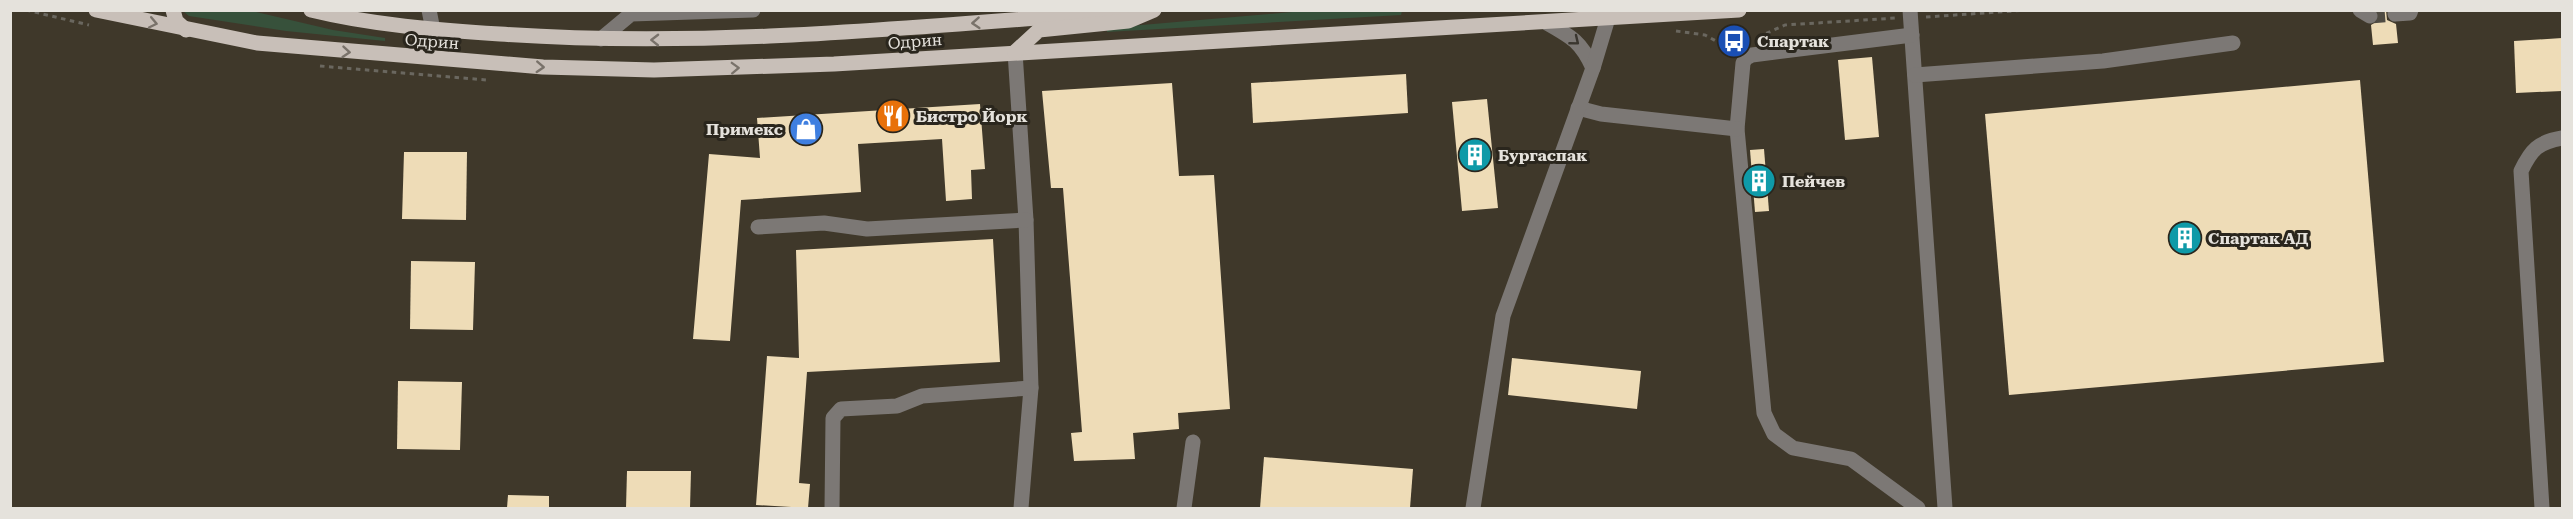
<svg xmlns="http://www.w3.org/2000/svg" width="2573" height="519" font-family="'Roboto Serif',serif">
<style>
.built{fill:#3f382a}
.green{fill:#37513b}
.building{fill:#eedcb7}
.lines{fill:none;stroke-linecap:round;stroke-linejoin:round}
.minor-tunnel{stroke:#4f4b42;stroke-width:15;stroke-dasharray:15 8;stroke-linecap:butt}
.path{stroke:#6a675f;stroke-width:3;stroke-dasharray:4.5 4.5;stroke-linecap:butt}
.minor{stroke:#7c7875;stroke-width:15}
.major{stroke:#c8bfb8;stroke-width:15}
.oneway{stroke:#79726a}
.oneway2{stroke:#3a362f}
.labels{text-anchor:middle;stroke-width:6;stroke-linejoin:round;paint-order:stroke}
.street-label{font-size:16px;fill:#e5e2dc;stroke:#2a261d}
.poi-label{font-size:16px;font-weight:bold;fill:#e5e2dc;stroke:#2a261d;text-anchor:start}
</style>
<rect width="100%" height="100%" fill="#343027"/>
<rect class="built" x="11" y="11" width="2551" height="497"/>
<g class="green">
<path d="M183 11H252L333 30 385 38V41L286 31 189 16Z"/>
<path d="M1402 11 1401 15 1107 32V28L1292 12Z"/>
</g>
<g class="building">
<path d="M2378 10H2386L2387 20 2396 24 2398 43 2373 45 2371 25 2379 20Z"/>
<path d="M2562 38V91L2516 93 2514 41Z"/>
<path d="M1872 57 1879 137 1845 140 1838 60Z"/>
<path d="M1406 74 1408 113 1253 123 1251 83Z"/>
<path d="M2360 80 2384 362 2009 395 1985 114Z"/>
<path d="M1172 83 1179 176 1214 175 1230 409 1178 413 1179 429 1133 433 1135 459 1074 461 1071 433 1082 432 1063 188H1051L1042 91Z"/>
<path d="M1487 99 1498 208 1462 211 1452 102Z"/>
<path d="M980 104 985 169 971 170 972 199 946 201 942 139 858 144 861 192 741 200 730 341 693 339 709 154 760 158 757 118Z"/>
<path d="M1764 149 1769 211 1755 212 1750 150Z"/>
<path d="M404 152H467L466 220 402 219Z"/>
<path d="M993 239 1000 362 807 372 799 483 810 484 808 508 756 505 767 356 799 358 796 250Z"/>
<path d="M411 261 475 262 473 330 410 329Z"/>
<path d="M1512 358 1641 371 1637 409 1508 395Z"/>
<path d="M398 381 462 382 460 450 397 449Z"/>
<path d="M1264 457 1413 469 1410 508H1260Z"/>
<path d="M627 471H691L690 508H626Z"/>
<path d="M508 495 549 496V508H507Z"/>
</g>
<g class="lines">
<path class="minor-tunnel" d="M2370 16 2395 14"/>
<g class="path">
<path d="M26 10 89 25"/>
<path d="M1926 17 2028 10"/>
<path d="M1676 31 1705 35 1725 46 1736 45"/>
<path d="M1758 37 1785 25 1896 18"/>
<path d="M320 66 486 80"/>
</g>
<g class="minor">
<path d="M429 10 433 30"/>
<path d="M1910 10 1945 508"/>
<path d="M2360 10 2370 16"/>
<path d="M2395 14 2410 13 2411 10"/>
<path d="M1547 23C1572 37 1581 42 1593 68"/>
<path d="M1912 35 1752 55 1746 58 1743 63 1737 129 1764 413 1774 434 1793 448 1851 459 1918 508"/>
<path d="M601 39 631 14 753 10"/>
<path d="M1015 52 1026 220 1031 388 1021 508"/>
<path d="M1915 75 2103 61 2233 43"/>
<path d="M1578 108 1601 114 1737 129"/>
<path d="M758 227 824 223 867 229 1026 220"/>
<path d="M832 508 833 418 841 409 897 406 922 396 1031 388"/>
<path d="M1184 508 1193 442"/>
<path d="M1473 508 1503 316 1593 68 1608 18 1613 10"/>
<path d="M2542 508 2521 171C2531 150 2538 142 2562 138"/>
</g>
<g class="major">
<path d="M96 10 257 43 543 67 654 70 834 64 1739 10"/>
<path d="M173 10 176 21 186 30"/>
<path d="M311 10C372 25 437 30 500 34 713 49 926 26 1139 10"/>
<path d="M1015 52 1039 30 1128 21 1154 10"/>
</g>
</g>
<defs><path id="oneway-chevron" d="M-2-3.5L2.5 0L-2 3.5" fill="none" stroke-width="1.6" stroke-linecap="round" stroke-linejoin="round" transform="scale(1.5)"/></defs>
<g class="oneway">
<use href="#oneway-chevron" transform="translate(153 23) rotate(12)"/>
<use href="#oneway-chevron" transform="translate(976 23) rotate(176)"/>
<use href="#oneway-chevron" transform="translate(655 40) rotate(-179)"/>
<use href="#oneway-chevron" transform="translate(346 52) rotate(5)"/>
<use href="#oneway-chevron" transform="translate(540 67) rotate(3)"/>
<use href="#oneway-chevron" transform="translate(735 68) rotate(-2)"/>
</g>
<use class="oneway2" href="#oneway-chevron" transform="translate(1575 41) rotate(39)"/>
<defs>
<symbol id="bus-disc" viewBox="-11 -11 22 22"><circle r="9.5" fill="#1a4fb4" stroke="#2a261d"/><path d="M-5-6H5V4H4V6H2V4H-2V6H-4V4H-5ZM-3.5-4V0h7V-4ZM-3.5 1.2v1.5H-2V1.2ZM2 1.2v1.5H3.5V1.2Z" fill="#fff"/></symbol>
<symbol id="restaurant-disc" viewBox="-11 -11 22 22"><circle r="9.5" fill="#e8710a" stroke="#2a261d"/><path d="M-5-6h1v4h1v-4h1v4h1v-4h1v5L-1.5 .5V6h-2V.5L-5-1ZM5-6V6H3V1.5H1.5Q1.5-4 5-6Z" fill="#fff"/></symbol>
<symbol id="shop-disc" viewBox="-11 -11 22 22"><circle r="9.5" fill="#3f7fe0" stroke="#2a261d"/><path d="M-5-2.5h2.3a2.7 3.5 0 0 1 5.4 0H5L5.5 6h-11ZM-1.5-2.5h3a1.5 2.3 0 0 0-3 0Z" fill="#fff"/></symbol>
<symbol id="building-disc" viewBox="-11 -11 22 22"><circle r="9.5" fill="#0f9aa8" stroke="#2a261d"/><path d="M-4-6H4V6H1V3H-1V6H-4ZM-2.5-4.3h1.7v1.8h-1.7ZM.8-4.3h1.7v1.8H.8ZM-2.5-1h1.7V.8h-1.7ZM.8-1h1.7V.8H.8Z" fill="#fff"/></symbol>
</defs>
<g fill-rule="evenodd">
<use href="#bus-disc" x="1715" y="22" width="38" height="38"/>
<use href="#restaurant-disc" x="874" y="97" width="38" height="38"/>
<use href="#shop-disc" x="787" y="110" width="38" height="38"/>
<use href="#building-disc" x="1456" y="136" width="38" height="38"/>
<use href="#building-disc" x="1740" y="162" width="38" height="38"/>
<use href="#building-disc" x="2166" y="219" width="38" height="38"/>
</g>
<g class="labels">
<g class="street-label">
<text transform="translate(432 41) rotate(4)" y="6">Одрин</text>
<text transform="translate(915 41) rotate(-4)" y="6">Одрин</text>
</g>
<g class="poi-label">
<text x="1757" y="47">Спартак</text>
<text x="916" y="122">Бистро Йорк</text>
<text x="783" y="135" text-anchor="end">Примекс</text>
<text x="1498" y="161">Бургаспак</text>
<text x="1782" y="187">Пейчев</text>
<text x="2208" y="244">Спартак АД</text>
</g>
</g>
<rect width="2573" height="519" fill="none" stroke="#e5e2dc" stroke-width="24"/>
</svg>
